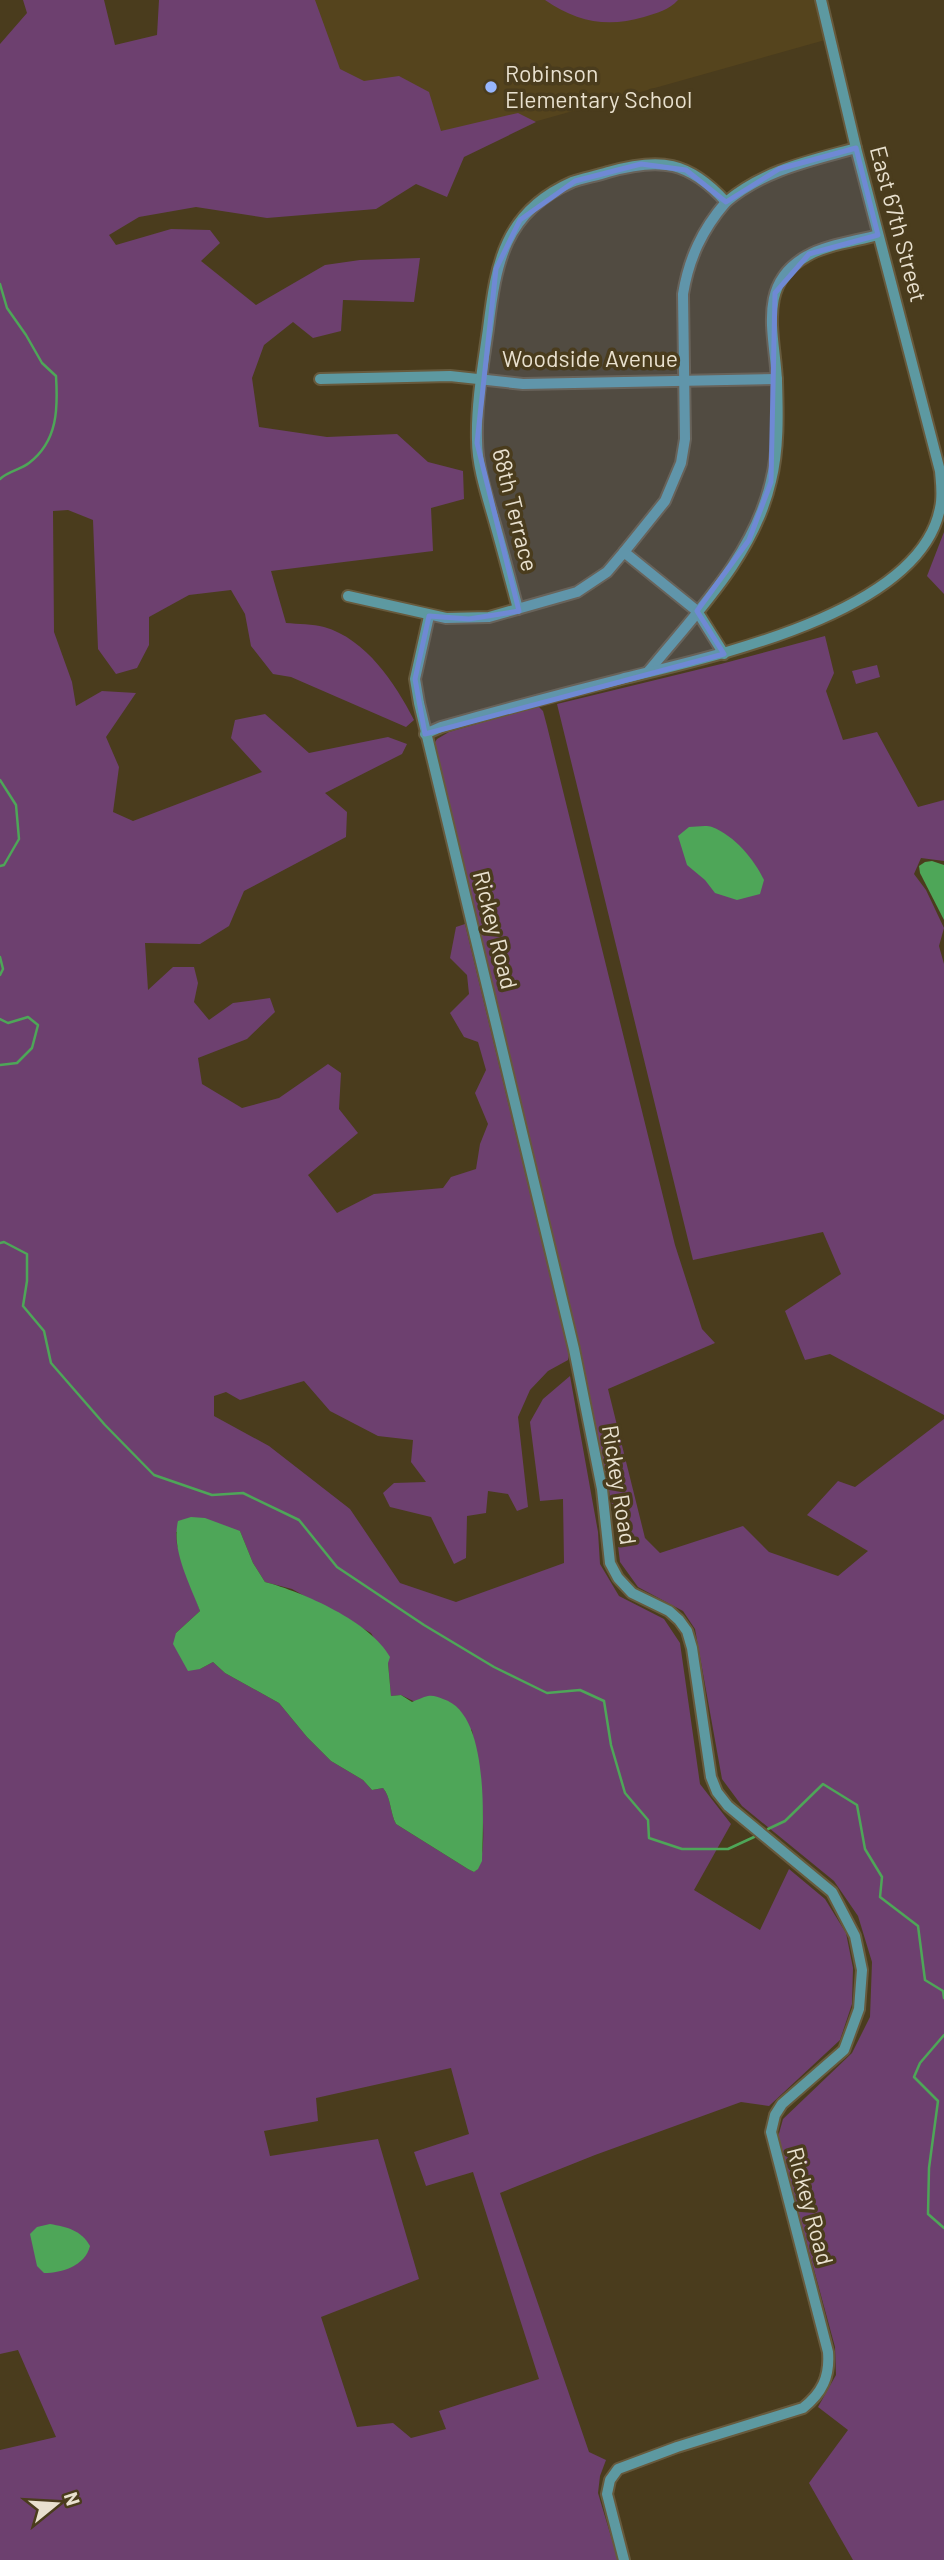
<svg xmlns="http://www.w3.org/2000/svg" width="944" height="2560" font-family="Barlow,sans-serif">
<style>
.built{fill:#55441d}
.green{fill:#6d406f;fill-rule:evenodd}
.water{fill:#4ea658}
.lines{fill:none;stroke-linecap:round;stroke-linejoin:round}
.stream{stroke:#4ea658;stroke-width:2.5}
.minor-casing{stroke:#675a3d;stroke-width:14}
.minor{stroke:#5d99a1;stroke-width:10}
.marked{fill:#6f89d4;fill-opacity:0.2;stroke:#6f89d4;stroke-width:5;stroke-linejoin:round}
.poi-dot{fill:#97b6fd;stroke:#4a3c1d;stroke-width:2.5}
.labels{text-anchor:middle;stroke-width:7;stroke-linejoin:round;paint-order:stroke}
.poi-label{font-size:23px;fill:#e9e1cf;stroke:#4a3c1d;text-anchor:start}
.street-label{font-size:23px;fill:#e9e1cf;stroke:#4a3c1d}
</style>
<rect width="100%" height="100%" fill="#4a3c1d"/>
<path class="built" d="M304 0H815L825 40 345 175Z"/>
<g class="green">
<path d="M23 0H104L115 45 157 35 159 0H315L340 69 364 81 399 76 429 92 441 131 518 113 536 122 464 157 447 197 416 184 376 209 267 218 196 207 139 217 109 235 116 245 171 229 210 230 220 243 201 261 256 305 325 265 360 260 420 258 414 302 343 300 341 331 313 338 293 322 264 345 252 378 259 427 327 437 397 434 428 462 463 471 464 499 431 508 433 551 271 571 286 623C298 624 313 624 324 627 366 639 395 683 414 720L406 727 291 677 273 674 251 646 245 614 231 590 189 595 149 617V645L137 668 116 674 98 649 93 520 68 510 53 511 54 632 72 682 76 706 102 691 136 693 106 737 119 767 113 812 133 821 262 772 231 738 235 720 265 714 309 753 388 737 407 744 402 754 325 793 347 812 346 837 244 891 229 926 200 944 145 943 148 990 173 967H194L198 983 194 1002 209 1020 233 1003 270 998 275 1012 247 1039 198 1058 202 1084 242 1108 279 1098 328 1064 341 1073 339 1109 358 1133 308 1175 337 1213 374 1194 443 1188 451 1177 476 1169 480 1144 488 1124 475 1093 486 1070 478 1042 464 1037 450 1013 469 994 467 975 450 958 456 927 465 924 569 1355 568 1360 548 1371 530 1390 518 1417 528 1507 517 1511 508 1494 488 1491 486 1513 467 1516 466 1558 454 1564 431 1517 390 1507 383 1493 394 1483 426 1482 411 1462 413 1440 378 1436 330 1411 304 1381 240 1400 226 1392 214 1396V1416L269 1446 350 1509 400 1583 456 1602 564 1563 563 1499 540 1501 530 1422 543 1399 570 1376 598 1532 600 1564 619 1596 664 1619 680 1643 700 1784 731 1824 694 1890 760 1930 789 1869 825 1899 846 1933 853 1968 852 2004 840 2040 769 2106 741 2102 595 2155 500 2193 589 2452 606 2460 600 2476 598 2493 618 2560H0V2450L56 2437 18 2350 0 2354V44L27 13ZM240 1531 253 1563 265 1582 292 1589 371 1633 388 1663 391 1696 401 1695 472 1730C476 1754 494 1859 474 1872L468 1869 396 1824C390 1813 391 1797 383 1788L372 1790 363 1780 331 1761 307 1737 279 1703 225 1673 213 1662 200 1669 176 1633 200 1611 177 1545 176 1532ZM451 2068 469 2134 414 2152 426 2186 473 2172 539 2379 439 2411 446 2429 411 2438 393 2423 357 2427 321 2317 419 2279 378 2139 270 2156 264 2131 318 2121 316 2098Z"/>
<path d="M545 0H678C669 10 657 13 644 17 607 28 577 22 545 0Z"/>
<path d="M944 532V594L927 576Z"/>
<path d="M825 636 834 673 826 691 843 740 877 732 918 807 944 800V861L921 858 914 874 926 890 944 928 939 946 944 964V1415L830 1354 805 1360 785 1311 841 1274 823 1232 693 1260 557 704 721 664Z"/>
<path d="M877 665 880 677 856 684 852 671Z"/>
<path d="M538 706 543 711 547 726 675 1245 702 1329 715 1343 608 1389 645 1538 660 1553 743 1526 769 1552 838 1576 868 1551 807 1515 838 1481 855 1487 944 1419V2560H853L809 2483 848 2430 818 2407 836 2375 835 2347 778 2137 783 2119 852 2053 870 2017 872 1962 858 1916 834 1881 742 1806 722 1779 695 1629 683 1611 638 1587 620 1562 614 1514 574 1325 434 744 437 739 449 732Z"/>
</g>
<g class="water">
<path d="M689 827C696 827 706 825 712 827 735 836 754 859 764 880L760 894 737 900 715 893 705 880 687 865 678 836Z"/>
<path d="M932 861 944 865V920L920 873 919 866 925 862Z"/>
<path d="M191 1517 205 1518 240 1531 253 1563 265 1582C303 1592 371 1622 390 1657L388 1663 391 1696 401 1695 412 1702C417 1700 423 1697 428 1696 433 1695 438 1697 443 1699 490 1713 483 1822 482 1861L478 1869 474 1872 468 1869 396 1824C390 1813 391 1797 383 1788L372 1790 363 1780 331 1761 307 1737 279 1703 225 1673 213 1662 200 1669 188 1671 173 1644 176 1633 200 1611C190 1584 171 1550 178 1521Z"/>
<path d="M50 2224C67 2227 81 2230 90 2246 85 2266 62 2273 44 2273L37 2266 30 2234 37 2227Z"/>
</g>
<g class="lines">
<g class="stream">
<path d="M0 284 7 308 26 335 42 363 56 376C58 408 58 441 29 463 20 470 8 471 0 479"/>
<path d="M0 780 16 805 19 839 4 865 0 866"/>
<path d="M0 957 3 969 0 975"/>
<path d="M0 1019 8 1023 28 1017 38 1025 32 1048 17 1063 0 1065"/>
<path d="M0 1243 4 1242 27 1254V1281L23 1306 44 1331 51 1363 105 1425 154 1475 212 1495 243 1493 299 1520 337 1567 424 1625 494 1667 547 1693 580 1690 604 1701 611 1745 625 1793 648 1820 649 1838 682 1849H728L754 1837"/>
<path d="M768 1829 785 1821 823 1784 857 1805 865 1849 882 1877 880 1897 918 1926 925 1980 943 1991 944 1998"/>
<path d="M944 2035 920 2063 914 2077 938 2101 929 2168 928 2214 944 2228"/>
</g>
<defs>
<g id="minor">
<path d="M320 379 450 376 523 384 777 379"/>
<path d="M624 552 665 501 681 463 685 439 683 294C689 258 702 230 726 202"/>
<path d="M348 596 446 618 489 617 577 592 607 572 624 552 697 611 724 654"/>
<path d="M518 609C510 579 502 548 493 517 486 493 477 465 477 440 476 403 483 365 488 329 496 263 504 212 572 182 583 178 596 176 608 172 660 157 689 161 726 202 764 170 809 161 856 148"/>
<path d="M429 616 415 679 419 703 574 1349 602 1489 610 1563 618 1578 632 1593 669 1611 679 1620 687 1631 692 1648 711 1777 717 1792 728 1806 832 1892 855 1936 862 1970 859 2009 844 2050 782 2104 775 2115 771 2132 828 2352C830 2377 822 2393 803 2408L677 2447 618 2469 610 2480 607 2494 624 2560"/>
<path d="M648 672C695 614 754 556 771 481 779 450 778 413 777 381 775 335 756 284 807 256 825 245 857 241 878 235"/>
<path d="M425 734 441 727C501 710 561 694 621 679 709 657 920 614 940 508 943 496 941 483 940 471L856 148 821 0"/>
</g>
</defs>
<use href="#minor" class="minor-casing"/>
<use href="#minor" class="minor"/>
</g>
<path class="marked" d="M856 148 878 235 809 254 775 293 771 482 749 540 697 611 724 654 425 734 415 679 429 616 469 619 519 611 477 443 496 269 520 220 575 181 641 164 686 170 726 202 779 169Z"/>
<circle class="poi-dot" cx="491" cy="87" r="7"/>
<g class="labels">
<g class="poi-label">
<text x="505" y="82">Robinson<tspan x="505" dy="26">Elementary School</tspan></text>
</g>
<g class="street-label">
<text transform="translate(898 224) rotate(75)" y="8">East 67th Street</text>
<text x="590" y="367">Woodside Avenue</text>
<text transform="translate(515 510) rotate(76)" y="8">68th Terrace</text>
<text transform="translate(495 930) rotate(76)" y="8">Rickey Road</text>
<text transform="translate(619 1485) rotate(81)" y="8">Rickey Road</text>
<text transform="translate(810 2206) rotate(75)" y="8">Rickey Road</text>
</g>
</g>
<g transform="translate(56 2504) rotate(72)" stroke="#4a3c1d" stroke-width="5" paint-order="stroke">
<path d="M0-5L12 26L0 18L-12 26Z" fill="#e9e1cf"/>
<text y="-10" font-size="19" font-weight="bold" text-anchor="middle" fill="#e9e1cf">N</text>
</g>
</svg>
